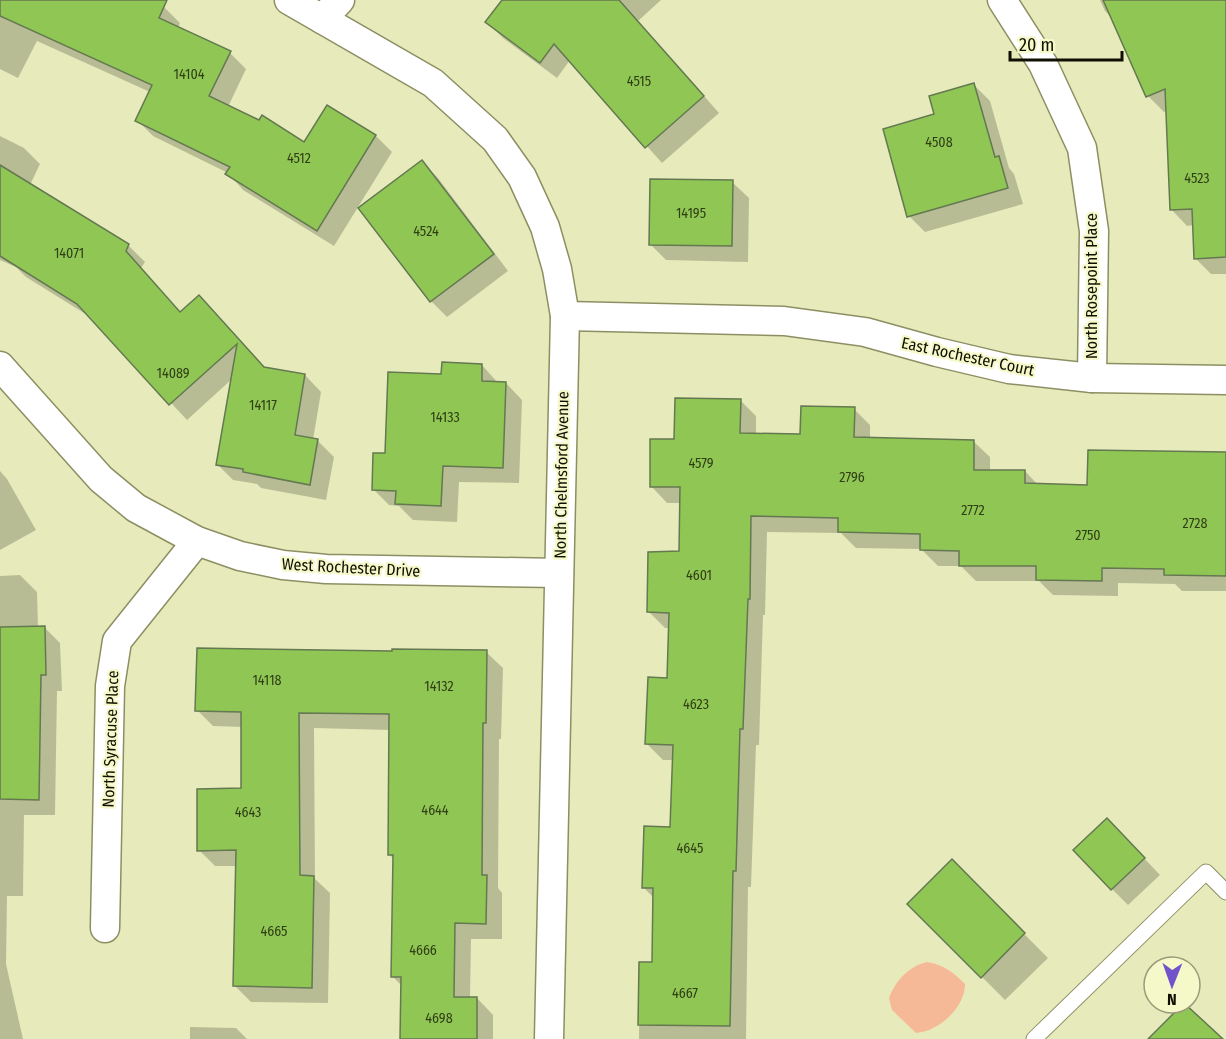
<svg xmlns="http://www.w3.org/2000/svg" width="1226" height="1039" font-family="'Fira Sans Condensed',sans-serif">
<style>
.green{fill:#f6b997}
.shadow{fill:#0003}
.building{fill:#90c754;stroke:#647851;stroke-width:1.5}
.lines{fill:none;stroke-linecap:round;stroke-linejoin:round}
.service-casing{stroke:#8d8f63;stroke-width:17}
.minor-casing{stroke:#8d8f63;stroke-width:31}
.service{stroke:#fff;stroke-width:15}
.minor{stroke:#fff;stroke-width:28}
.labels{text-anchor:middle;stroke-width:4.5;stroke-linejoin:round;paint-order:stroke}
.number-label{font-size:14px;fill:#303e16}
.street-label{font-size:16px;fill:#101002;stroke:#f5f8c8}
</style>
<rect width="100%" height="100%" fill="#e7ebbb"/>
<path class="green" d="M927 962C944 965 953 972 965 984 965 1007 940 1031 916 1033L892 1010 889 998C895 981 909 966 927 962Z"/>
<g class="shadow">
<path d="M0 0H148L164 7 180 23 178 28 230 53 246 69 228 107 305 144 327 107 376 136 392 152 334 246 243 190 228 173 153 136 137 120 150 92 37 41 18 78 0 69Z"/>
<path d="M504 0H661L638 21 719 113 662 163 570 60 557 78 503 38 487 22Z"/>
<path d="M1100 0H1226V274H1211L1195 258 1194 225 1187 226 1171 209 1167 111 1164 112 1148 96 1113 19 1105 11Z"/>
<path d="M974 85 990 101 1009 168 1014 174 1023 204 925 232 909 216Z"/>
<path d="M0 136 24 148 40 164 30 185 129 246 145 262 141 268 181 313 199 297 265 369 305 375 321 392 313 440 318 441 334 457 326 500 261 488 257 484 233 480 217 464 232 379 187 420 92 318 26 277 16 267 0 260Z"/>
<path d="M422 162 438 178 508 271 447 317 431 301Z"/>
<path d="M732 182 749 198 748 262 666 260 650 244Z"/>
<path d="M482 365 498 383H506L522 400 519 483 459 482 457 522 413 520 399 506 389 505 373 489 386 455 443 375Z"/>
<path d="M740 400 756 416V435L802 436 854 409 870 425V439L973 441 990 457V471H1025L1038 485 1088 486 1226 454V591H1182L1175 584 1118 583V596L1053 595 1039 581H976L961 566H938L921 549 856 548 841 533 767 532 765 615H763L759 745H756L751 887H748L746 1039H639L640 963H654L655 899 643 887 672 828 674 760H663L647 744 668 680 670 628H665L649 612 680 553 681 503H667L651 486 676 441Z"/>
<path d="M0 471 7 479 36 530 0 550Z"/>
<path d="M20 575 37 592 38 627H44L60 643 62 691H57L55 815H24L23 896H7L6 964 23 1039H0V576Z"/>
<path d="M486 652 503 668 501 739H499L498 888 502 893V939H471L470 998H477L493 1015V1039H401L402 986 392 976 394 859 389 854 390 730 314 728 315 879 330 893 328 1003 251 1002 235 986 237 866H215L199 850 243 790 242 727 213 726 197 710 393 653Z"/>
<path d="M1123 836 1160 875 1128 905 1112 889Z"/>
<path d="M952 861 1048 958 1005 1000 909 904Z"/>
<path d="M190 1027 236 1028 247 1039H190Z"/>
</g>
<g class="building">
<path d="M0 0H167L159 18 231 51 209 96 259 120 262 115 304 142 327 105 376 135 317 231 225 174 230 167 135 121 152 85 0 16Z"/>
<path d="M502 0H619L704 96 645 148 554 44 540 63 485 22Z"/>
<path d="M1103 0H1226V257L1194 259 1192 209 1170 210 1165 89 1146 97Z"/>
<path d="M974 83 995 157 999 156 1008 188 907 217 883 129 934 114 929 96Z"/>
<path d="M422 160 494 254 430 302 358 208Z"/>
<path d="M0 165 129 244 126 251 180 312 199 295 264 367 305 374 295 435 318 439 310 485 243 472V469L216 465 237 344 169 405 77 304 0 256Z"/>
<path d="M650 179 733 180 732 246 649 245Z"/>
<path d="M442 362 482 364V381L506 382 503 468 443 466 441 506 395 504 396 491 372 490 373 453H385L388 372 441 374Z"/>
<path d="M675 398 741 399 740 433 800 434 801 406 855 407 854 437 974 440V470H1025V483L1087 485 1088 450 1226 452V576L1164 575V569L1102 568V581L1036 580V566H959V551L920 550V534L838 532V518L751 516 750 599H748L743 729H740L736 871H733L730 1026 638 1025 639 962H652L653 888H642L644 826 670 827 673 745 645 744 648 677 667 678 669 613 647 612 648 552 679 551 680 487H650V439H674Z"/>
<path d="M45 626 46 675H41L39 800 0 799V627Z"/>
<path d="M197 648 392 651V649L487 650 486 723H483L482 875H487L486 924 455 923 454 997H477V1039H400L401 977H391L393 855H388L389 714 299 713 300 875 314 876 312 988 233 986 236 850 197 851V789L241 788V712L195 711Z"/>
<path d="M1107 818 1145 858 1111 890 1073 850Z"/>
<path d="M952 859 1025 933 981 978 907 904Z"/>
<path d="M1184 1003 1223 1039H1148Z"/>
</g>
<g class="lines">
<defs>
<path id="service" d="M1034 1039 1206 872 1226 892"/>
<g id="minor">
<path d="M289 0 433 83 495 139 522 177 545 227 557 269 565 316 549 1039"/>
<path d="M1002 0 1043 64 1082 148 1094 231 1092 378"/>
<path d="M322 19 340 0"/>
<path d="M565 316 784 321 865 332 937 352 1009 369 1092 378 1226 380"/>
<path d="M0 366 101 479 136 508 197 541 240 556 283 565 326 569 559 573"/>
<path d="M105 928 110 686 117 641 197 541"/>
</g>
</defs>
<use href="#service" class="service-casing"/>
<use href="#minor" class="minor-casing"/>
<use href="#service" class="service"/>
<use href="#minor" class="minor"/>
</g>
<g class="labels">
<g class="number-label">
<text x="189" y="79">14104</text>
<text x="639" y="86">4515</text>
<text x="939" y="147">4508</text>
<text x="299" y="163">4512</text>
<text x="1197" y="183">4523</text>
<text x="691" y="218">14195</text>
<text x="426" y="236">4524</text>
<text x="69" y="258">14071</text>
<text x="173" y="378">14089</text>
<text x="263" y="410">14117</text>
<text x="445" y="422">14133</text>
<text x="701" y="468">4579</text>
<text x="852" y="482">2796</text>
<text x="973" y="515">2772</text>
<text x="1195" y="528">2728</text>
<text x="1088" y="540">2750</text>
<text x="699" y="580">4601</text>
<text x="267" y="685">14118</text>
<text x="439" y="691">14132</text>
<text x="696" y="709">4623</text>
<text x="435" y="815">4644</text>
<text x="248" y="817">4643</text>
<text x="690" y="853">4645</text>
<text x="274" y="936">4665</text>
<text x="423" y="955">4666</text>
<text x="685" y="998">4667</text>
<text x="439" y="1023">4698</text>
</g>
<g class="street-label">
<text transform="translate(1091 286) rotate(-90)" y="6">North Rosepoint Place</text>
<text transform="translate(968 356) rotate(12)" y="6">East Rochester Court</text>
<text transform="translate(561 475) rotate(-89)" y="6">North Chelmsford Avenue</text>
<text transform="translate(351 567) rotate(3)" y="6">West Rochester Drive</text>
<text transform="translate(110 739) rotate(-88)" y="6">North Syracuse Place</text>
</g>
</g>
<g transform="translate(1172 985) rotate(181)"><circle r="28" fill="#f5f8c8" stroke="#999b79" stroke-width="1.5"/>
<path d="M0-4.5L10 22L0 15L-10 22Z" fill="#7152cb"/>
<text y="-9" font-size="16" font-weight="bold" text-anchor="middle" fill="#101002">N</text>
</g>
<path d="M1010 51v9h112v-9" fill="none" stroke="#101002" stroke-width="3"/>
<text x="1019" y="51" font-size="18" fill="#101002" stroke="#f5f8c8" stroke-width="4.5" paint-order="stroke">20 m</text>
</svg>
